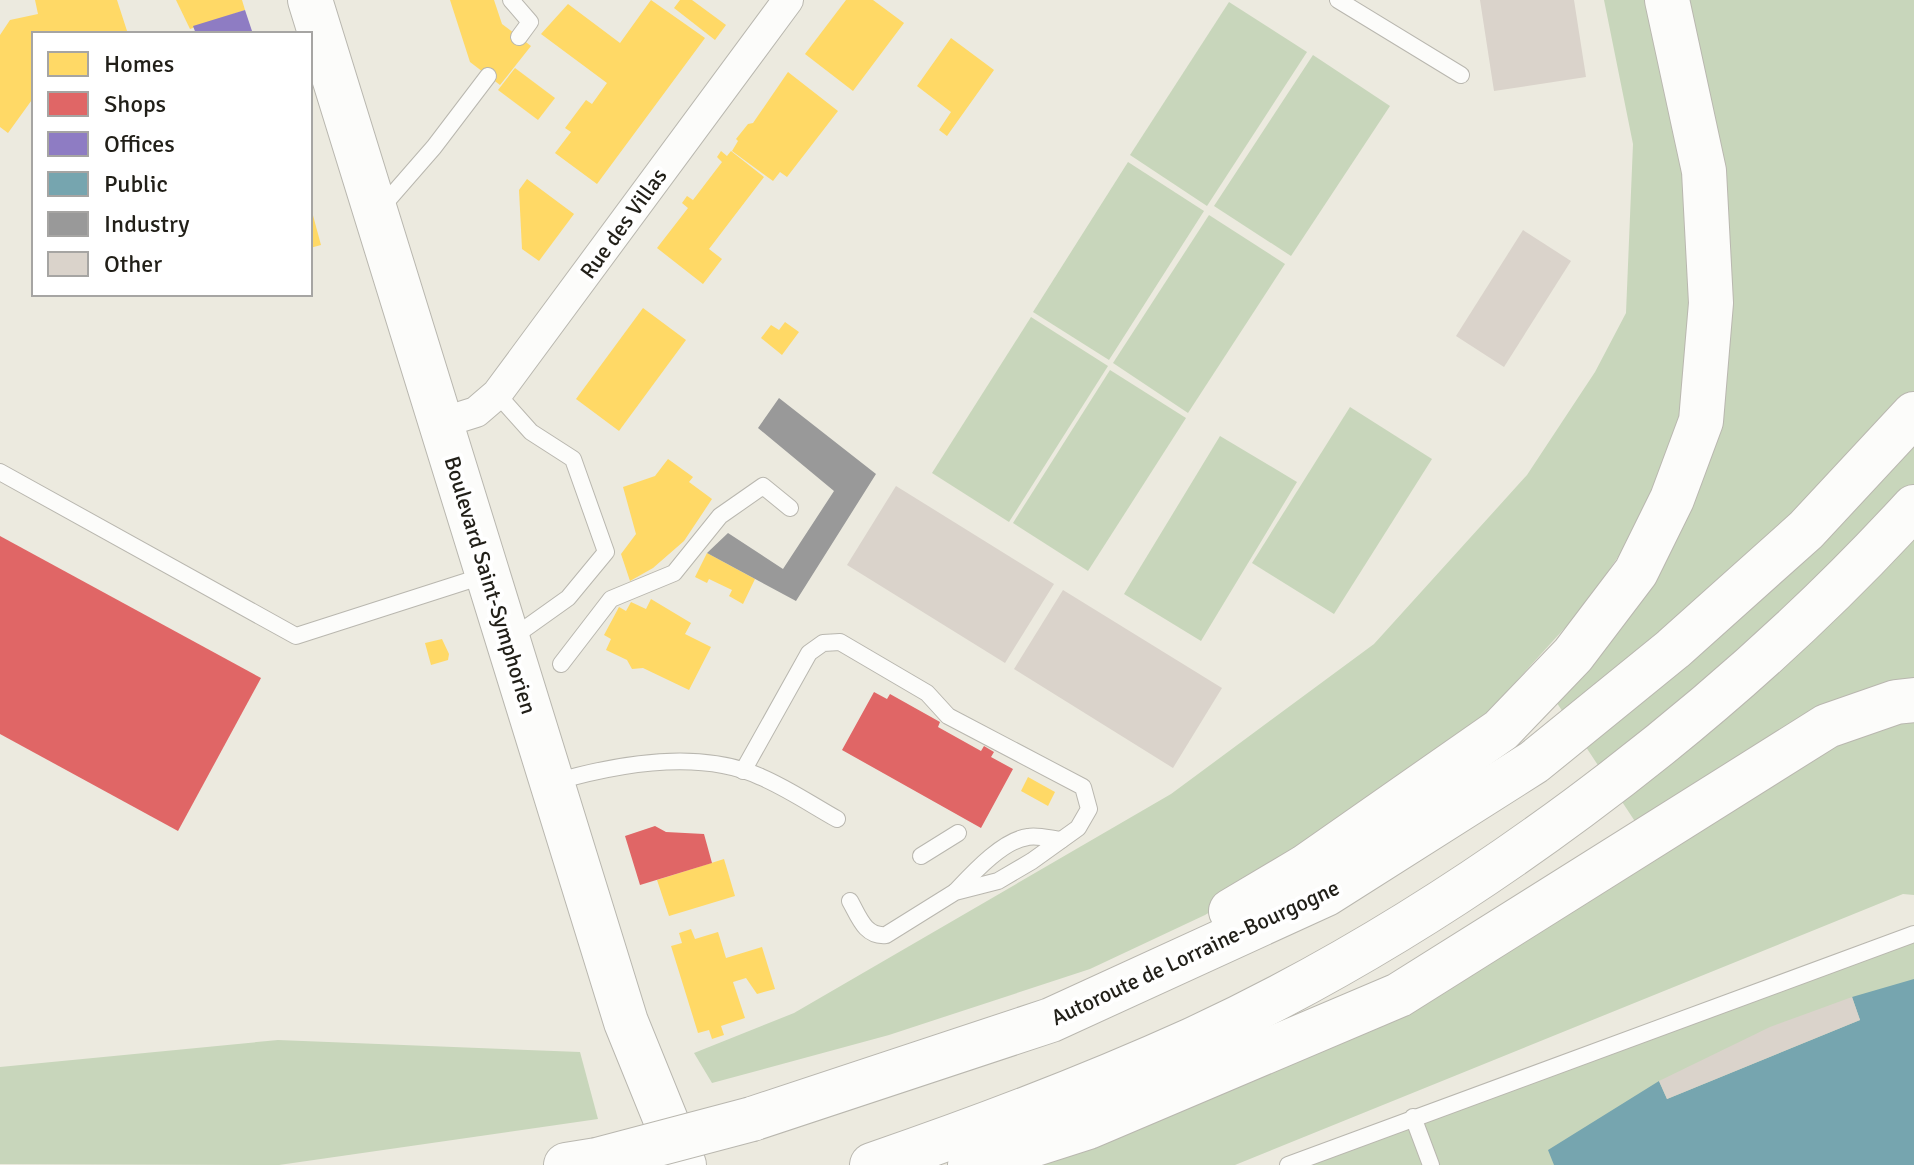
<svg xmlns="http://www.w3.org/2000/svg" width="1914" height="1165" font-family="Signika,sans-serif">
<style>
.green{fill:#c8d6bb}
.homes{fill:#ffd966}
.shops{fill:#e06666}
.offices{fill:#8e7cc3}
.public{fill:#76a5af}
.industry{fill:#999}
.building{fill:#dad3cb}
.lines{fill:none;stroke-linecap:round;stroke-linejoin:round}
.lane-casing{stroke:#b9b7af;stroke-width:18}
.street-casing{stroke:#b9b7af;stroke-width:32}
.secondary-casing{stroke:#b9b7af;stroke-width:46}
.highway-casing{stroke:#b9b7af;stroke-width:46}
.lane{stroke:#fcfcfa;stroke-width:16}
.street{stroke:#fcfcfa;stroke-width:30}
.secondary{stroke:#fcfcfa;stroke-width:44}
.highway{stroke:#fcfcfa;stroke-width:44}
.highway-bridge-casing{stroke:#b9b7af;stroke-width:46;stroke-linecap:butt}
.highway-bridge{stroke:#fcfcfa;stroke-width:44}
.labels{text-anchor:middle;stroke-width:8;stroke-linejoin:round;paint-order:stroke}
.street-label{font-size:22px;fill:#211f18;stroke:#fff}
</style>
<rect width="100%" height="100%" fill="#eceadf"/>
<g class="green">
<path d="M1604 0H1653L1693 238V354L1679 435 1640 525 1582 609 1483 718 1384 806 1205 915 1090 969 889 1035 712 1083 694 1053 794 1013 1171 794 1374 644 1527 475 1595 372 1626 313 1633 144Z"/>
<path d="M1684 0H1914V895L1903 894 1235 1165H1039L1438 989 1649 864 1805 763 1640 829 1555 700 1714 434Z"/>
<path d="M1229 2 1307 52 1207 206 1130 155Z"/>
<path d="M1313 55 1390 106 1291 256 1214 206Z"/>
<path d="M1128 162 1204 211 1109 360 1033 312Z"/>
<path d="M1209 215 1285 264 1188 413 1113 363Z"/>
<path d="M1031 317 1108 366 1009 522 932 473Z"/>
<path d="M1110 370 1186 418 1088 571 1013 523Z"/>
<path d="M1350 407 1432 459 1334 614 1252 563Z"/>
<path d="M1220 436 1297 482 1201 641 1124 594Z"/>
<path d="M1914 931V1165H1306Z"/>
<path d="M278 1040 580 1052 598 1119 279 1165 0 1164V1067Z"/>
</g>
<g class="homes">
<path d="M35 0H117L128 34H34V97L8 133 0 127V35L10 20 38 14Z"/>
<path d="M176 0H242L245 10 190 29Z"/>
<path d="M450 0H494L502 24 531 46 500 85 470 62Z"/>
<path d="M651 0 705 38 597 184 555 153 571 132 565 128 586 100 592 104 607 83 541 34 568 4 620 43Z"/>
<path d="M680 0H692L726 25 715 40 674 8Z"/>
<path d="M846 0H873L904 23 853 91 805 54Z"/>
<path d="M951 38 994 70 947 136 939 130 951 112 917 86Z"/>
<path d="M515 68 555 98 538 120 498 90Z"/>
<path d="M788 72 838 111 787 177 780 172 773 181 732 151 738 141 736 139 748 124 753 123Z"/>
<path d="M721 151 727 156 731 151 764 177 709 249 722 259 703 284 657 248 688 208 682 203 687 196 693 200 722 162 717 157Z"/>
<path d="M527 179 574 214 539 261 522 249 519 190Z"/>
<path d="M311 208 321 245 310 248V209Z"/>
<path d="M643 308 686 340 619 431 576 399Z"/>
<path d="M785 322 799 332 782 355 761 338 771 325 779 330Z"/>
<path d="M668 459 693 477 689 482 712 499 684 541 653 568 630 581 621 554 636 534 623 487 655 476Z"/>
<path d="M707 553 755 579 743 604 729 596 732 590 709 579 707 583 695 577Z"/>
<path d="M651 599 691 623 685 634 711 647 689 690 643 668 632 669 627 660 606 650 611 639 604 635 619 607 626 611 631 602 646 609Z"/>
<path d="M442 639 449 654 448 660 431 665 425 643Z"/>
<path d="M1028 777 1055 792 1048 806 1021 791Z"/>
<path d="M724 859 735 896 669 916 657 880Z"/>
<path d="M691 929 695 939 718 932 726 958 762 947 775 989 757 994 746 978 733 982 745 1018 721 1026 724 1035 712 1039 709 1030 698 1033 671 946 682 943 679 933Z"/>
</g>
<g class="shops">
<path d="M0 536 261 678 178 831 0 734Z"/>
<path d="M874 692 887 699 890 694 940 722 938 727 981 751 984 746 994 752 991 757 1013 769 981 828 842 750Z"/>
<path d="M655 826 666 832 704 834 712 863 640 885 625 836Z"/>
</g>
<path class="offices" d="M245 10 253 34H196L193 26Z"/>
<path class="public" d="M1914 979V1165H1554L1548 1150 1659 1081 1667 1099 1860 1020 1852 997Z"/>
<path class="industry" d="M779 398 876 474 796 601 707 553 728 533 783 569 834 491 758 428Z"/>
<g class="building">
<path d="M1480 0H1574L1586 77 1494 91Z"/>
<path d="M1523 230 1571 261 1504 367 1456 336Z"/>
<path d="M896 486 1054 584 1005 663 847 565Z"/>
<path d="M1063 590 1222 688 1173 768 1014 669Z"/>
<path d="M1852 997 1860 1020 1667 1099 1659 1081 1770 1027Z"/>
</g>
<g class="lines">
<defs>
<g id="lane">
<path d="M511 0 530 22 519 37"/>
<path d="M1338 0 1461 75"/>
<path d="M380 209 434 147 488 76"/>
<path d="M497 394 531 432 573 459 606 552 568 598 509 640"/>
<path d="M0 472 296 636 486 575"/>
<path d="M561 664 611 599 674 573 720 516 763 486 790 508"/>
<path d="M743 771 809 653 823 643 840 642 927 693 948 716 1083 787 1089 809 1078 828 1032 861 998 881 955 892 886 935C865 937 859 917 850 901"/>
<path d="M555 782C617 764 700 749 761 777 787 788 812 805 837 819"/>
<path d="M921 856 958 833"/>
<path d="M956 891C973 873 1003 840 1028 837 1038 835 1051 839 1061 840"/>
<path d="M1413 1117 1431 1165"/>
<path d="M1288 1165 1914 934"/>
</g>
<path id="street" d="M441 423 476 412 497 394 788 0"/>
<path id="secondary" d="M310 0 626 1022 684 1165"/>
<g id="highway">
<path d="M1231 911 1305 867 1501 730 1573 655 1636 572 1672 499 1701 421 1711 303 1704 171 1667 0"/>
<path d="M752 1119 1051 1020 1326 894 1534 762 1673 649 1806 530 1914 414"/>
<path d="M566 1165 597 1160"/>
<path d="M872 1165C980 1128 1088 1087 1192 1040 1454 919 1720 719 1914 507"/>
<path d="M970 1165 1088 1127 1399 995 1827 726 1896 702 1914 700"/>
</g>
</defs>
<use href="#lane" class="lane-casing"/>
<use href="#street" class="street-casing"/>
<use href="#secondary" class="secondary-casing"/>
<use href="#highway" class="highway-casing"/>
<use href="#lane" class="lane"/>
<use href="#street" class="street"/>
<use href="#secondary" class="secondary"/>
<use href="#highway" class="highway"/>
<defs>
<path id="highway-bridge" d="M597 1160 752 1119"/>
</defs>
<use href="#highway-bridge" class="highway-bridge-casing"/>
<use href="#highway-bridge" class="highway-bridge"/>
</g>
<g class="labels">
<g class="street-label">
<text transform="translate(623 223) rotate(-54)" y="8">Rue des Villas</text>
<text transform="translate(491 585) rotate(73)" y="8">Boulevard Saint-Symphorien</text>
<text transform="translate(1195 952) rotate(-25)" y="8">Autoroute de Lorraine-Bourgogne</text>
</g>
</g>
<rect x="32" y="32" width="280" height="264" fill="#ffffff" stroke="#a6a5a3" stroke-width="2"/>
<rect x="48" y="52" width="40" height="24" fill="#ffd966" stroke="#a6a5a3" stroke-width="2"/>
<text x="104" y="72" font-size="24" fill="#211f18">Homes</text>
<rect x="48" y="92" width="40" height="24" fill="#e06666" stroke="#a6a5a3" stroke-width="2"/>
<text x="104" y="112" font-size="24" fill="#211f18">Shops</text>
<rect x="48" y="132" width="40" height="24" fill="#8e7cc3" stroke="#a6a5a3" stroke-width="2"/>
<text x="104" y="152" font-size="24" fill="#211f18">Offices</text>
<rect x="48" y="172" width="40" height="24" fill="#76a5af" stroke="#a6a5a3" stroke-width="2"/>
<text x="104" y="192" font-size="24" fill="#211f18">Public</text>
<rect x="48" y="212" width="40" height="24" fill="#999999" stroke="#a6a5a3" stroke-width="2"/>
<text x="104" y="232" font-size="24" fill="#211f18">Industry</text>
<rect x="48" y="252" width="40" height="24" fill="#dad3cb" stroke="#a6a5a3" stroke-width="2"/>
<text x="104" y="272" font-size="24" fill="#211f18">Other</text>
</svg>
